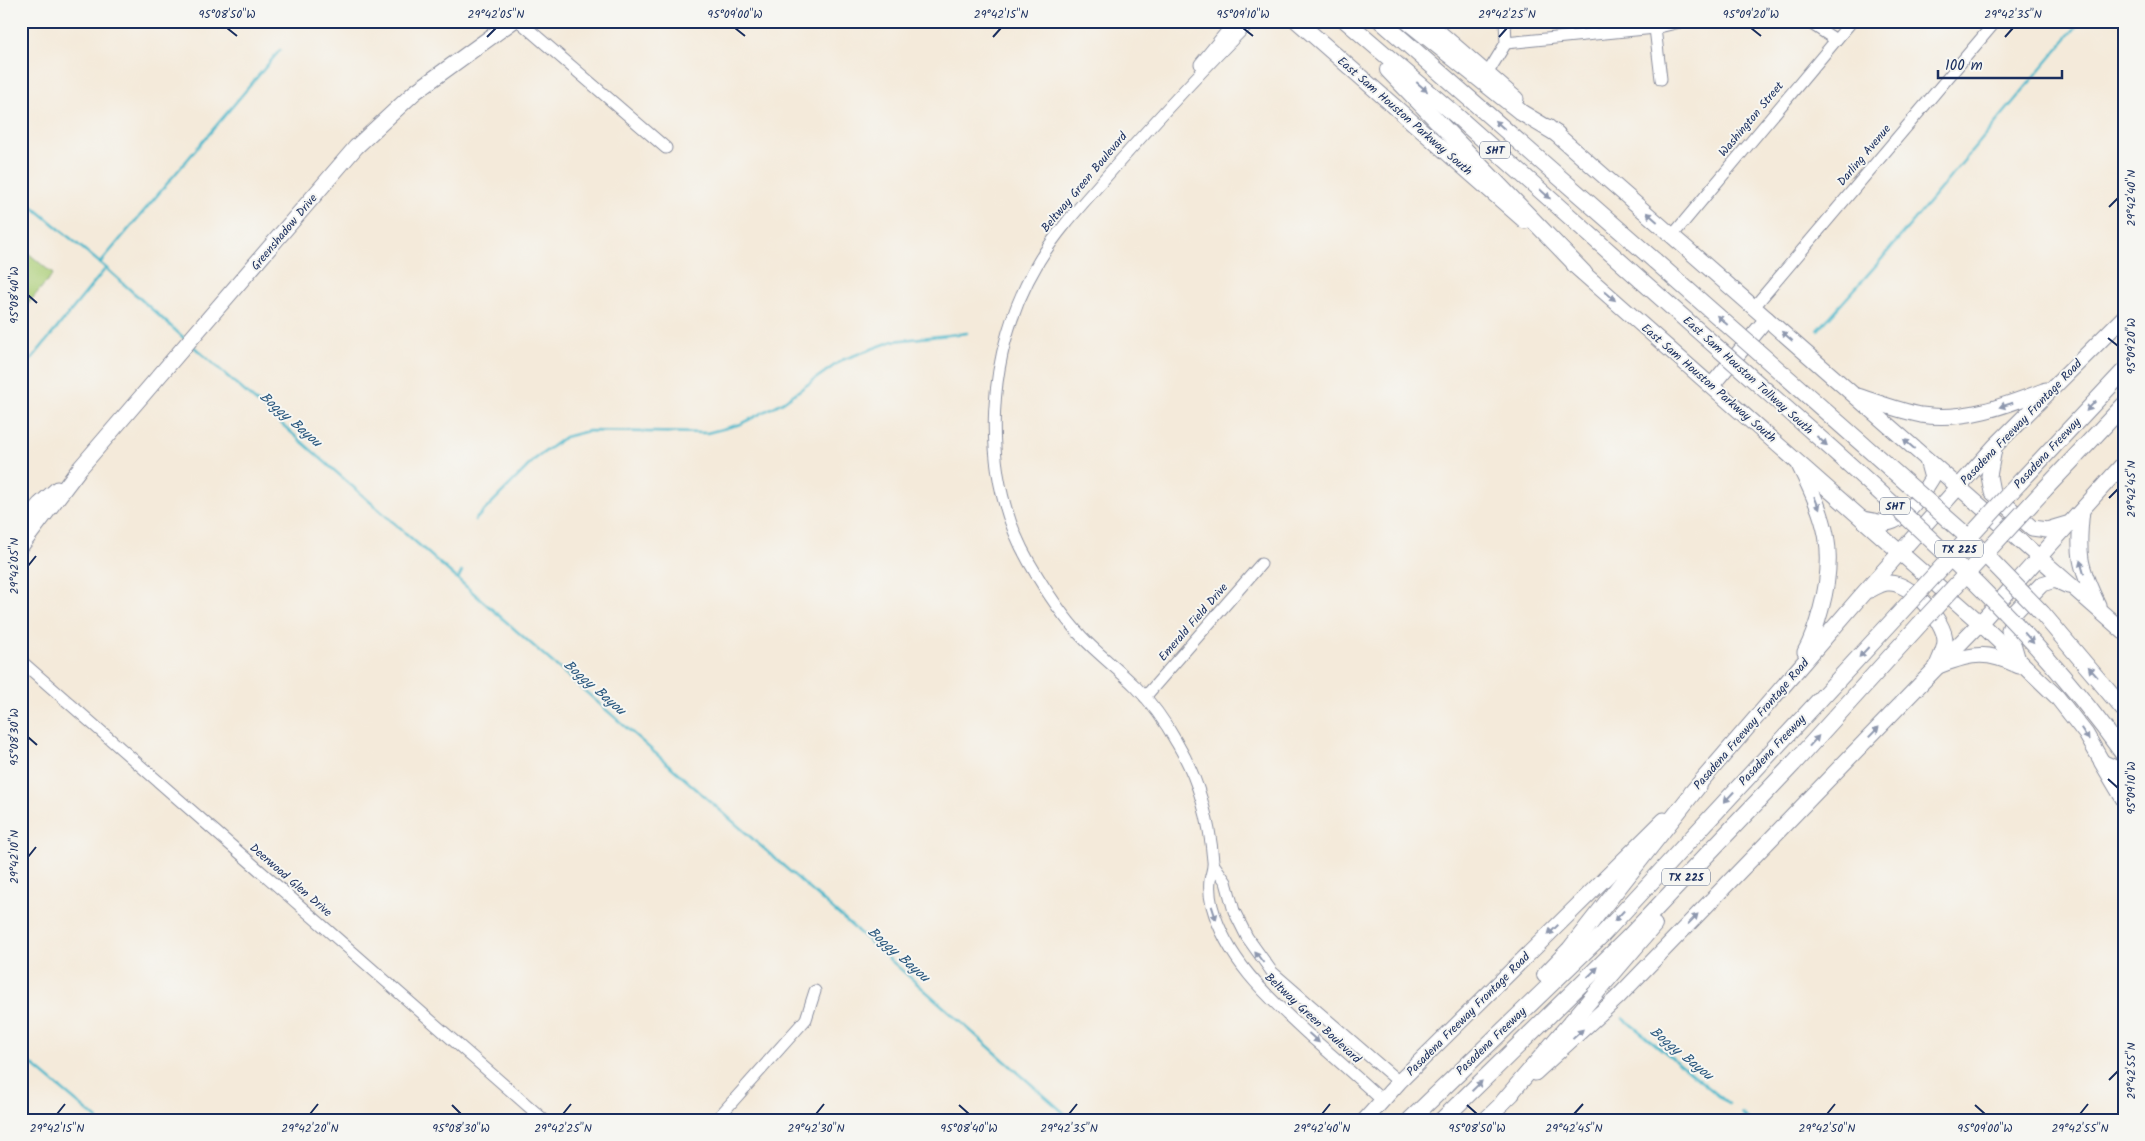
<svg xmlns="http://www.w3.org/2000/svg" width="2145" height="1141" font-family="Kalam,sans-serif">
<style>
.green{fill:#aacd76;stroke:#627e6a}
.lines{fill:none;stroke-linecap:round;stroke-linejoin:round}
.stream{stroke:#4eb8cb;stroke-width:2.5}
.minor-casing{stroke:#888c9c;stroke-width:13}
.major-casing{stroke:#888c9c;stroke-width:17}
.highway-casing{stroke:#888c9c;stroke-width:18}
.minor{stroke:#fff;stroke-width:11}
.major{stroke:#fff;stroke-width:15}
.highway{stroke:#fff;stroke-width:16}
.highway-bridge-casing{stroke:#888c9c;stroke-width:18;stroke-linecap:butt}
.highway-bridge{stroke:#fff;stroke-width:16}
.oneway{fill:#8d97ae}
.ticks{fill:none;stroke:#1b2f5e;stroke-width:2}
.labels{text-anchor:middle;stroke-width:4;stroke-linejoin:round;paint-order:stroke}
.shield{fill:#f6f6f2;stroke:#5d6b8a;stroke-width:1}
.shield-label{font-size:11px;font-weight:bold;fill:#1b2f5e}
.street-label{font-size:12px;fill:#1b2f5e;stroke:#f6f6f2}
.water-label{font-size:14px;font-style:italic;fill:#2a587f;stroke:#f6f6f2}
.neatline{fill:none;stroke:#1b2f5e;stroke-width:2}
.ticks-label{font-size:12px;text-anchor:middle;fill:#1b2f5e}
</style>
<rect width="100%" height="100%" fill="#f6f6f2"/>
<filter id="ink" filterUnits="userSpaceOnUse"><feTurbulence type="fractalNoise" baseFrequency=".02" numOctaves="2"/><feDisplacementMap in="SourceGraphic" scale="10" xChannelSelector="R" yChannelSelector="G"/><feConvolveMatrix kernelMatrix="1 2 1 2 8 2 1 2 1" color-interpolation-filters="sRGB"/></filter>
<filter id="wash" filterUnits="userSpaceOnUse"><feTurbulence type="fractalNoise" baseFrequency=".0096" numOctaves="4" result="noise"/><feDisplacementMap in="SourceGraphic" scale="20" xChannelSelector="R" yChannelSelector="G"/><feGaussianBlur stdDeviation="1.12" result="paint"/><feColorMatrix in="noise" values="0 0 0 0 0 0 0 0 0 0 0 0 0 0 0 0 0 1.4 0 .05"/><feComposite in="paint" operator="in"/></filter>
<g filter="url(#wash)">
<rect width="100%" height="100%" fill="#f4eada"/>
<path class="green" d="M21 247 53 274 21 312Z"/>
<g class="lines">
<g class="stream">
<path d="M21 197 100 263"/>
<path d="M106 268 185 339"/>
<path d="M1818 330 1879 262 2081 21"/>
<path d="M193 346 1072 1120"/>
<path d="M21 372 106 268 100 263 280 50"/>
<path d="M475 520 535 459 565 437 588 431 707 433 741 424 783 402 842 360 893 341 967 333"/>
<path d="M458 579 462 571"/>
<path d="M1623 1018 1729 1104"/>
<path d="M21 1055 98 1120"/>
<path d="M1742 1113 1749 1120"/>
</g>
</g>
</g>
<g filter="url(#ink)">
<g class="lines">
<defs>
<g id="minor">
<path d="M519 21 666 148"/>
<path d="M1251 21C1203 69 1157 119 1112 170 1087 199 1059 228 1039 261 986 350 977 471 1029 562 1044 588 1061 615 1082 637 1098 654 1118 669 1135 686 1151 702 1166 723 1177 743 1198 778 1210 821 1213 861 1214 868 1211 874 1210 880 1209 889 1210 898 1212 906 1227 961 1269 998 1309 1035 1334 1057 1358 1078 1382 1100"/>
<path d="M1807 21 1836 40"/>
<path d="M1655 28 1661 79"/>
<path d="M1506 43 1655 28 1684 21"/>
<path d="M1200 64 1235 21"/>
<path d="M1487 74 1506 43 1505 21"/>
<path d="M1672 236 1852 21"/>
<path d="M1754 307 1996 21"/>
<path d="M21 661 544 1120"/>
<path d="M1145 697 1261 564"/>
<path d="M1214 865 1226 882 1234 911 1247 937 1272 972 1399 1082"/>
<path d="M716 1120 806 1019 815 991"/>
</g>
<g id="major">
<path d="M1297 21 1525 221"/>
<path d="M1426 21 1516 99"/>
<path d="M1548 127 2124 632"/>
<path d="M1574 265 1980 623 2057 697 2086 734 2102 762 2124 772"/>
<path d="M1712 385 1767 319"/>
<path d="M1858 396C1879 403 1900 411 1921 415 1964 422 2007 405 2046 390"/>
<path d="M1994 449 1989 476 1992 492 2032 528 2047 530 2067 524"/>
<path d="M1800 467C1826 520 1837 550 1821 609 1817 624 1813 638 1805 652"/>
<path d="M2082 510C2077 554 2079 566 2098 605"/>
<path d="M1863 519C1870 520 1880 523 1887 523 1905 521 1923 493 1932 478L1927 460"/>
<path d="M21 526 40 504 57 489"/>
<path d="M21 546 80 468 356 147 415 92 513 21"/>
<path d="M1870 590C1876 587 1882 583 1888 583 1909 581 1945 620 1945 641 1945 648 1941 656 1938 663"/>
<path d="M2017 657 2009 630 2016 611 2042 584 2055 580 2068 586"/>
<path d="M1941 665C1973 653 1987 651 2019 666"/>
<path d="M1691 793 1861 596 1995 446 2124 317"/>
<path d="M1535 1073 1617 998 1937 667 1980 623 2124 463"/>
<path d="M1365 1120 1399 1082 1664 820"/>
<path d="M1485 1120 1512 1094"/>
</g>
<g id="highway">
<path d="M1346 21 1459 118 1642 281"/>
<path d="M1381 21 1655 261"/>
<path d="M1407 21 1522 113 1557 134"/>
<path d="M1388 70 1584 273"/>
<path d="M2020 482 2124 371"/>
<path d="M2043 491 2124 405"/>
<path d="M2102 762 2124 799"/>
<path d="M1545 975 1570 949 1699 785"/>
<path d="M1503 1102 1654 925"/>
<path d="M1410 1120 1603 934 1897 616"/>
<path d="M1442 1120 1628 938 1793 764 1920 624"/>
</g>
</defs>
<use href="#minor" class="minor-casing"/>
<use href="#major" class="major-casing"/>
<use href="#highway" class="highway-casing"/>
<use href="#minor" class="minor"/>
<use href="#major" class="major"/>
<use href="#highway" class="highway"/>
<defs>
<g id="highway-bridge">
<path d="M1655 261 1968 537 2042 613 2124 710"/>
<path d="M1642 281C1705 337 1768 393 1832 449 1937 543 2042 639 2124 755"/>
<path d="M1897 616 2020 482"/>
<path d="M1920 624 2043 491"/>
</g>
</defs>
<use href="#highway-bridge" class="highway-bridge-casing"/>
<use href="#highway-bridge" class="highway-bridge"/>
</g>
<defs><path id="oneway-solid" d="M-6-.8H1V-3.2L6.5 0L1 3.2V.8H-6Z" transform="scale(1.25)"/></defs>
<g class="oneway">
<use href="#oneway-solid" transform="translate(1422 87) rotate(41)"/>
<use href="#oneway-solid" transform="translate(1500 125) rotate(-139)"/>
<use href="#oneway-solid" transform="translate(1545 194) rotate(42)"/>
<use href="#oneway-solid" transform="translate(1652 217) rotate(-139)"/>
<use href="#oneway-solid" transform="translate(1610 296) rotate(41)"/>
<use href="#oneway-solid" transform="translate(1722 320) rotate(-139)"/>
<use href="#oneway-solid" transform="translate(1787 336) rotate(-139)"/>
<use href="#oneway-solid" transform="translate(2006 405) rotate(162)"/>
<use href="#oneway-solid" transform="translate(2091 406) rotate(133)"/>
<use href="#oneway-solid" transform="translate(1822 441) rotate(42)"/>
<use href="#oneway-solid" transform="translate(1909 444) rotate(-139)"/>
<use href="#oneway-solid" transform="translate(1817 503) rotate(68)"/>
<use href="#oneway-solid" transform="translate(2082 567) rotate(-106)"/>
<use href="#oneway-solid" transform="translate(2029 638) rotate(49)"/>
<use href="#oneway-solid" transform="translate(1864 652) rotate(133)"/>
<use href="#oneway-solid" transform="translate(2093 672) rotate(-131)"/>
<use href="#oneway-solid" transform="translate(1874 732) rotate(-46)"/>
<use href="#oneway-solid" transform="translate(2085 734) rotate(56)"/>
<use href="#oneway-solid" transform="translate(1814 741) rotate(-48)"/>
<use href="#oneway-solid" transform="translate(1729 797) rotate(133)"/>
<use href="#oneway-solid" transform="translate(1214 913) rotate(72)"/>
<use href="#oneway-solid" transform="translate(1619 916) rotate(133)"/>
<use href="#oneway-solid" transform="translate(1693 919) rotate(-46)"/>
<use href="#oneway-solid" transform="translate(1553 930) rotate(135)"/>
<use href="#oneway-solid" transform="translate(1259 957) rotate(-127)"/>
<use href="#oneway-solid" transform="translate(1593 972) rotate(-44)"/>
<use href="#oneway-solid" transform="translate(1578 1034) rotate(-43)"/>
<use href="#oneway-solid" transform="translate(1314 1038) rotate(42)"/>
<use href="#oneway-solid" transform="translate(1477 1086) rotate(-44)"/>
</g>
</g>
<path class="ticks" d="M227 28 237 36M735 28 745 36M1243 28 1253 36M1751 28 1761 36M487 37 496 28M993 37 1001 28M1499 37 1507 28M2005 37 2013 28M2109 207 2118 198M28 295 37 303M2108 338 2118 346M2109 498 2118 489M28 566 36 556M28 737 37 745M2108 779 2118 788M28 857 36 847M2109 1080 2118 1071M452 1105 461 1114M959 1105 969 1114M1467 1105 1477 1114M1975 1105 1985 1114M57 1114 65 1104M310 1114 318 1104M563 1114 571 1104M816 1114 824 1104M1069 1114 1077 1104M1322 1114 1330 1104M1574 1114 1583 1104M1827 1114 1835 1104M2080 1114 2088 1104"/>
<g class="labels">
<g class="shield">
<rect x="1480" y="141.5" width="30" height="17" rx="4"/>
<rect x="1880" y="497.5" width="30" height="17" rx="4"/>
<rect x="1935" y="540.5" width="48" height="17" rx="4"/>
<rect x="1662" y="868.5" width="48" height="17" rx="4"/>
</g>
<g class="shield-label">
<text x="1495" y="154">SHT</text>
<text x="1895" y="510">SHT</text>
<text x="1959" y="553">TX 225</text>
<text x="1686" y="881">TX 225</text>
</g>
<g class="street-label">
<text transform="translate(1405 116) rotate(41)" y="4">East Sam Houston Parkway South</text>
<text transform="translate(1751 119) rotate(-50)" y="4">Washington Street</text>
<text transform="translate(1864 155) rotate(-50)" y="4">Darling Avenue</text>
<text transform="translate(1084 182) rotate(-50)" y="4">Beltway Green Boulevard</text>
<text transform="translate(284 232) rotate(-50)" y="4">Greenshadow Drive</text>
<text transform="translate(1748 375) rotate(42)" y="4">East Sam Houston Tollway South</text>
<text transform="translate(1709 383) rotate(41)" y="4">East Sam Houston Parkway South</text>
<text transform="translate(2021 422) rotate(-46)" y="4">Pasadena Freeway Frontage Road</text>
<text transform="translate(2047 453) rotate(-47)" y="4">Pasadena Freeway</text>
<text transform="translate(1193 622) rotate(-49)" y="4">Emerald Field Drive</text>
<text transform="translate(1751 724) rotate(-49)" y="4">Pasadena Freeway Frontage Road</text>
<text transform="translate(1772 750) rotate(-47)" y="4">Pasadena Freeway</text>
<text transform="translate(291 880) rotate(41)" y="4">Deerwood Glen Drive</text>
<text transform="translate(1468 1014) rotate(-45)" y="4">Pasadena Freeway Frontage Road</text>
<text transform="translate(1313 1018) rotate(43)" y="4">Beltway Green Boulevard</text>
<text transform="translate(1491 1041) rotate(-44)" y="4">Pasadena Freeway</text>
</g>
<g class="water-label">
<text transform="translate(291 419) rotate(41)" y="5">Boggy Bayou</text>
<text transform="translate(595 687) rotate(41)" y="5">Boggy Bayou</text>
<text transform="translate(899 954) rotate(41)" y="5">Boggy Bayou</text>
<text transform="translate(1682 1053) rotate(39)" y="5">Boggy Bayou</text>
</g>
</g>
<rect width="2145" height="1141" fill="none" stroke="#f6f6f2" stroke-width="55"/>
<path d="M1938 70v8h124v-8" fill="none" stroke="#1b2f5e" stroke-width="2.5"/>
<text x="1945" y="70" font-size="15" fill="#1b2f5e" stroke="#f6f6f2" stroke-width="4" paint-order="stroke">100 m</text>
<rect x="28" y="28" width="2090" height="1086" class="neatline"/>
<g class="ticks-label">
<text x="227" y="18">95°08'50"W</text>
<text x="496" y="18">29°42'05"N</text>
<text x="735" y="18">95°09'00"W</text>
<text x="1001" y="18">29°42'15"N</text>
<text x="1243" y="18">95°09'10"W</text>
<text x="1507" y="18">29°42'25"N</text>
<text x="1751" y="18">95°09'20"W</text>
<text x="2013" y="18">29°42'35"N</text>
<text transform="translate(2131 198) rotate(-90)" y="4">29°42'40"N</text>
<text transform="translate(14 295) rotate(-90)" y="4">95°08'40"W</text>
<text transform="translate(2131 346) rotate(-90)" y="4">95°09'20"W</text>
<text transform="translate(2131 489) rotate(-90)" y="4">29°42'45"N</text>
<text transform="translate(14 566) rotate(-90)" y="4">29°42'05"N</text>
<text transform="translate(14 737) rotate(-90)" y="4">95°08'30"W</text>
<text transform="translate(2131 788) rotate(-90)" y="4">95°09'10"W</text>
<text transform="translate(14 857) rotate(-90)" y="4">29°42'10"N</text>
<text transform="translate(2131 1071) rotate(-90)" y="4">29°42'55"N</text>
<text x="57" y="1132">29°42'15"N</text>
<text x="310" y="1132">29°42'20"N</text>
<text x="461" y="1132">95°08'30"W</text>
<text x="563" y="1132">29°42'25"N</text>
<text x="816" y="1132">29°42'30"N</text>
<text x="969" y="1132">95°08'40"W</text>
<text x="1069" y="1132">29°42'35"N</text>
<text x="1322" y="1132">29°42'40"N</text>
<text x="1477" y="1132">95°08'50"W</text>
<text x="1574" y="1132">29°42'45"N</text>
<text x="1827" y="1132">29°42'50"N</text>
<text x="1985" y="1132">95°09'00"W</text>
<text x="2080" y="1132">29°42'55"N</text>
</g>
</svg>
